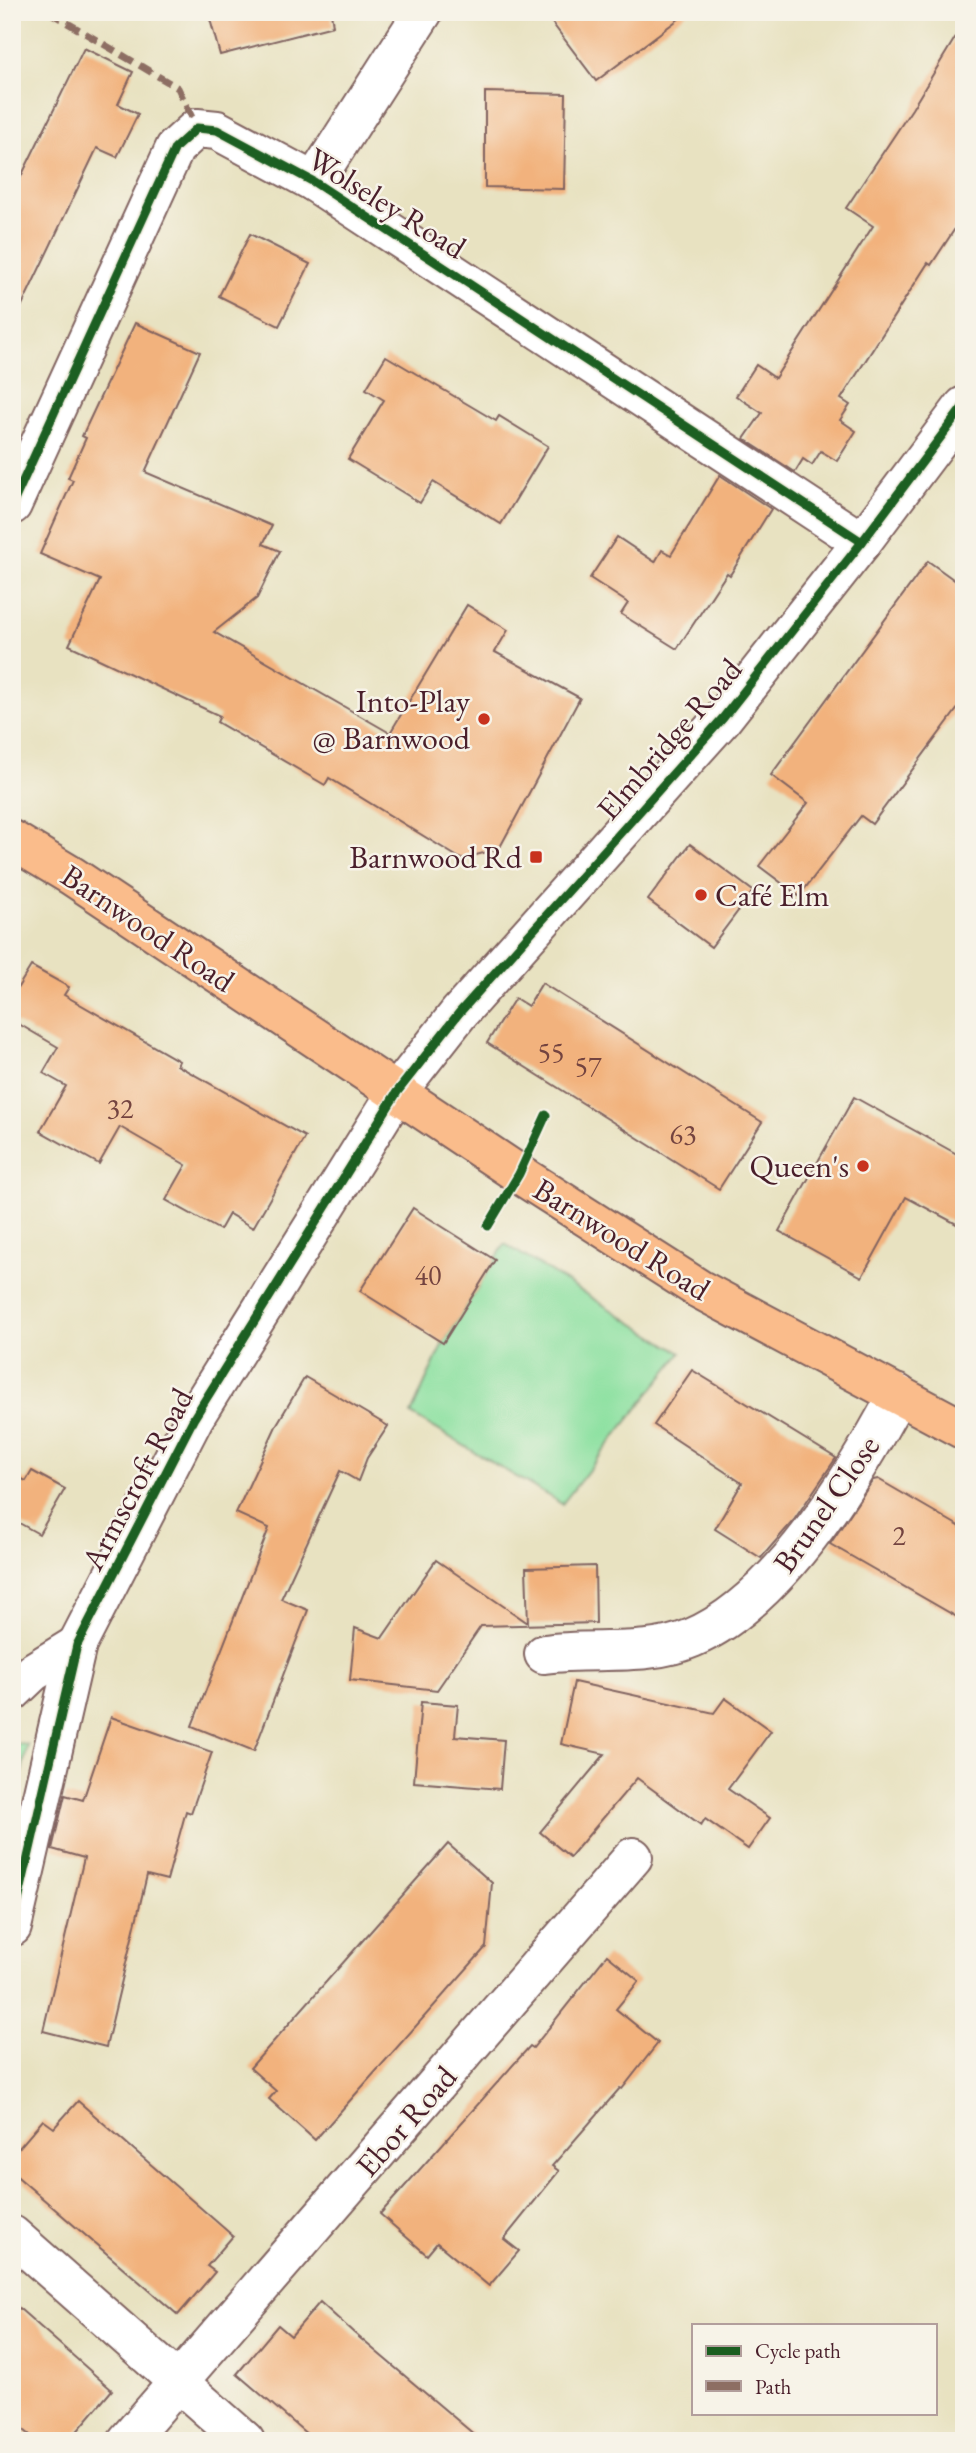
<svg xmlns="http://www.w3.org/2000/svg" width="976" height="2453" font-family="'EB Garamond',serif">
<style>
.green{fill:#8ee1a2;stroke:#6c8066;stroke-width:2}
.building{fill:#f2b27d}
.lines{fill:none;stroke-linecap:round;stroke-linejoin:round}
.minor-casing{stroke:#816360;stroke-width:42}
.major-casing{stroke:#816360;stroke-width:42}
.minor{stroke:#fff;stroke-width:38}
.major{stroke:#fabc8b;stroke-width:38}
.quiet{stroke:#8d6e63;stroke-width:7;stroke-dasharray:14 7;stroke-linecap:butt}
.cycleway-casing{stroke:#f7f3e8;stroke-width:13}
.cycleway{stroke:#1b5e20;stroke-width:9}
.poi-dot{fill:#c8321e;stroke:#f7f3e8;stroke-width:2.5}
.labels{text-anchor:middle;stroke-width:5;stroke-linejoin:round;paint-order:stroke}
.number-label{font-size:28px;fill:#744440}
.street-label{font-size:32px;fill:#4a1f2b;stroke:#f7f3e8}
.poi-label{font-size:32px;fill:#4a1f2b;stroke:#f7f3e8;text-anchor:end}
</style>
<rect width="100%" height="100%" fill="#f7f3e8"/>
<filter id="ink" filterUnits="userSpaceOnUse"><feTurbulence type="fractalNoise" baseFrequency=".0143" numOctaves="2"/><feDisplacementMap in="SourceGraphic" scale="14" xChannelSelector="R" yChannelSelector="G"/><feConvolveMatrix kernelMatrix="1 2 1 2 8 2 1 2 1" color-interpolation-filters="sRGB"/></filter>
<filter id="wash" filterUnits="userSpaceOnUse"><feTurbulence type="fractalNoise" baseFrequency=".00686" numOctaves="4" result="noise"/><feDisplacementMap in="SourceGraphic" scale="28" xChannelSelector="R" yChannelSelector="G"/><feGaussianBlur stdDeviation="1.57" result="paint"/><feColorMatrix in="noise" values="0 0 0 0 0 0 0 0 0 0 0 0 0 0 0 0 0 1.4 0 .05"/><feComposite in="paint" operator="in"/></filter>
<g filter="url(#wash)">
<rect width="100%" height="100%" fill="#e8e2c1"/>
<g class="green">
<path d="M505 1244 681 1353 562 1504 411 1414 443 1343Z"/>
<path d="M12 1743 28 1745 12 1813Z"/>
</g>
<g id="blocks">
<g class="building">
<path d="M208 12H331L333 26 220 55Z"/>
<path d="M544 12H688L596 81Z"/>
<path d="M964 23V215L931 265 928 263 841 399 850 405 840 420 856 431 837 461 821 451 812 465 803 459 795 472 744 439 762 413 736 396 756 365 775 378 873 226 846 208 912 109Z"/>
<path d="M84 48 133 72 118 104 138 114 117 157 97 148 12 326V195Z"/>
<path d="M485 92 566 94 564 189 485 187Z"/>
<path d="M250 234 310 264 279 326 219 296Z"/>
<path d="M135 323 200 352 145 472 272 526 263 544 280 551 257 598 214 632 390 733 467 605 508 630 495 652 580 698 499 849 461 859 329 778 325 785 217 722 220 716 69 645 100 580 40 554 73 480 68 478 86 438 82 436Z"/>
<path d="M386 356 496 421 499 416 548 446 501 524 433 482 420 503 348 459 384 400 366 389Z"/>
<path d="M720 475 771 509 730 575 727 573 677 649 621 614 628 603 590 578 617 537 655 562 662 550 671 555Z"/>
<path d="M928 561 964 587V700L872 824 861 816 799 896 759 866 808 803 771 775Z"/>
<path d="M690 844 753 891 711 947 648 900Z"/>
<path d="M31 966 69 987 64 995 179 1061 177 1065 305 1137 253 1228 229 1214 220 1230 166 1200 186 1165 120 1127 99 1164 40 1131 66 1086 43 1073 58 1047 12 1020V997Z"/>
<path d="M542 983 762 1122 719 1189 487 1043 515 998 528 1006Z"/>
<path d="M854 1097 964 1158V1228L906 1197 862 1277 779 1231Z"/>
<path d="M413 1208 495 1260 443 1343 360 1291Z"/>
<path d="M692 1370 836 1458 794 1520 761 1558 715 1529 742 1483 654 1425Z"/>
<path d="M305 1377 388 1426 367 1458 358 1481 340 1471 281 1599 308 1610 254 1751 192 1726 269 1528 236 1513 277 1424Z"/>
<path d="M32 1471 65 1489 39 1534 12 1519V1474L26 1481Z"/>
<path d="M878 1479 964 1529V1621L830 1544 873 1480Z"/>
<path d="M436 1560 528 1623 526 1568 595 1566 596 1623 481 1626 437 1690 350 1680 355 1628 382 1638Z"/>
<path d="M574 1682 714 1713 725 1698 771 1731 728 1789 770 1818 748 1849 705 1819 701 1825 637 1778 570 1857 540 1832 605 1754 561 1744Z"/>
<path d="M421 1702 458 1705 455 1736 504 1740 500 1789 414 1782Z"/>
<path d="M111 1717 212 1752 191 1813 186 1811 167 1880 147 1875 106 2047 43 2031 84 1858 52 1849 65 1795 83 1800Z"/>
<path d="M448 1844 492 1883 486 1947 315 2140 269 2099 276 2091 250 2068Z"/>
<path d="M607 1955 639 1981 616 2009 658 2043 622 2089 620 2088 552 2166 559 2171 504 2239 519 2251 489 2286 437 2243 427 2255 380 2214 530 2046 533 2048Z"/>
<path d="M78 2101 233 2236 207 2266 215 2272 178 2315 12 2172V2156L43 2120 54 2128Z"/>
<path d="M12 2302 112 2390 69 2441H37L12 2420Z"/>
<path d="M320 2302 354 2333 482 2441H315L237 2374 278 2325 291 2336Z"/>
</g>
</g>
</g>
<g filter="url(#ink)">
<use href="#blocks" fill-opacity="0" stroke="#816360" stroke-width="2"/>
<g class="lines">
<defs>
<g id="minor">
<path d="M314 182 423 12"/>
<path d="M12 505 175 148 197 128 217 130 314 182 862 542"/>
<path d="M544 1654C592 1647 646 1658 692 1638 778 1602 855 1475 898 1394"/>
<path d="M12 1692 33 1672 77 1645"/>
<path d="M12 1927 77 1645 194 1418 397 1092 459 1013 723 718 862 542 964 406"/>
<path d="M12 2235 245 2441"/>
<path d="M127 2441 633 1857"/>
</g>
<path id="major" d="M12 840 72 876 519 1174 699 1289 964 1430"/>
</defs>
<use href="#minor" class="minor-casing"/>
<use href="#major" class="major-casing"/>
<use href="#minor" class="minor"/>
<use href="#major" class="major"/>
<path class="quiet" d="M49 12 178 88 197 128"/>
<defs>
<g id="cycleway">
<path d="M12 505 175 148 197 128 217 130 314 182 862 542"/>
<path d="M488 1226 519 1174 546 1115"/>
<path d="M12 1927 77 1645 194 1418 397 1092 459 1013 723 718 862 542 964 406"/>
</g>
</defs>
<use href="#cycleway" class="cycleway-casing"/>
<use href="#cycleway" class="cycleway"/>
</g>
</g>
<g class="poi-dot">
<circle cx="484" cy="719" r="7"/>
<rect x="529" y="850" width="14" height="14" rx="3.5"/>
<circle cx="701" cy="895" r="7"/>
<circle cx="863" cy="1166" r="7"/>
</g>
<g class="labels">
<g class="number-label">
<text x="551" y="1062">55</text>
<text x="588" y="1076">57</text>
<text x="120" y="1118">32</text>
<text x="683" y="1144">63</text>
<text x="428" y="1285">40</text>
<text x="899" y="1545">2</text>
</g>
<g class="street-label">
<text transform="translate(387 203) rotate(32)" y="11">Wolseley Road</text>
<text transform="translate(669 739) rotate(-49)" y="11">Elmbridge Road</text>
<text transform="translate(148 928) rotate(34)" y="11">Barnwood Road</text>
<text transform="translate(622 1239) rotate(32)" y="11">Barnwood Road</text>
<text transform="translate(137 1479) rotate(-62)" y="11">Armscroft Road</text>
<text transform="translate(826 1504) rotate(-55)" y="11">Brunel Close</text>
<text transform="translate(406 2121) rotate(-49)" y="11">Ebor Road</text>
</g>
<g class="poi-label">
<text x="470" y="712">Into-Play<tspan x="470" dy="37">@ Barnwood</tspan></text>
<text x="522" y="868">Barnwood Rd</text>
<text x="715" y="906" text-anchor="start">Café Elm</text>
<text x="849" y="1177">Queen's</text>
</g>
</g>
<rect width="976" height="2453" fill="none" stroke="#f7f3e8" stroke-width="42"/>
<rect x="692" y="2324" width="245" height="91" fill="#f7f3e8" stroke="#b29e9c" stroke-width="2"/>
<rect x="706" y="2346" width="35" height="10" fill="#1b5e20" stroke="#b29e9c" stroke-width="2"/>
<text x="755" y="2358" font-size="21" fill="#4a1f2b">Cycle path</text>
<rect x="706" y="2381" width="35" height="10" fill="#8d6e63" stroke="#b29e9c" stroke-width="2"/>
<text x="755" y="2394" font-size="21" fill="#4a1f2b">Path</text>
</svg>
